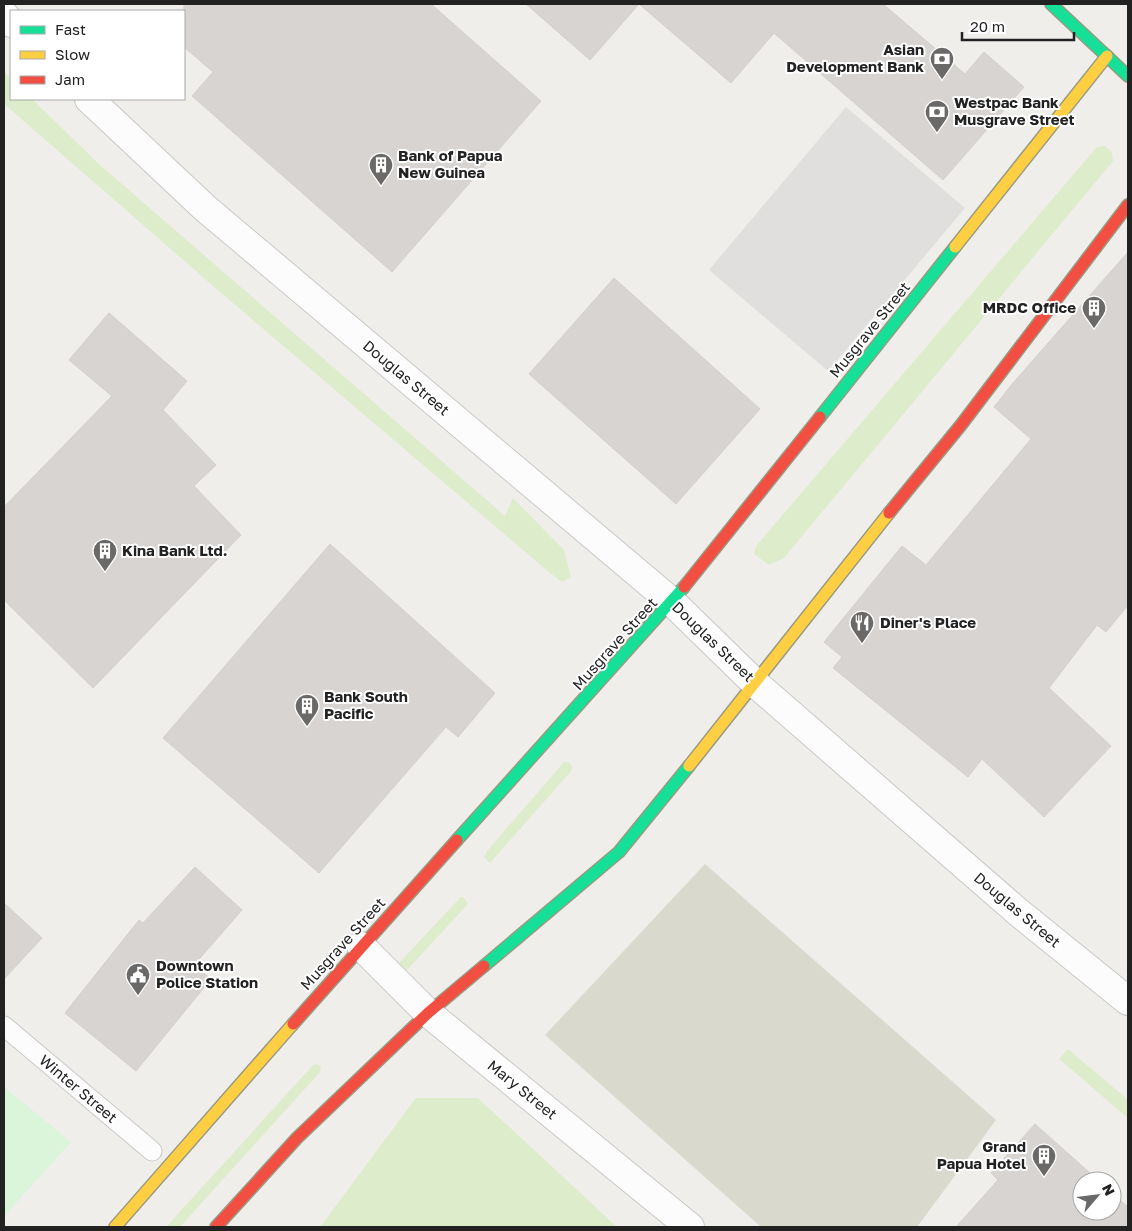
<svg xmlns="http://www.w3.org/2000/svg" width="1132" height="1231" font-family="'Golos Text',sans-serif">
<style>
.construction{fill:#d9d9cd}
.grass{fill:#ddeccb}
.park{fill:#daf5da}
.parking{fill:#e0dfde}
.building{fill:#d7d4d2;stroke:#d3d0cc}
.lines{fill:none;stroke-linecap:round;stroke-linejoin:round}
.lane-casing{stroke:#c9c8c7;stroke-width:21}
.street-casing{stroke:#c9c8c7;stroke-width:30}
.fast-casing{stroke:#999a82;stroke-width:14}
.slow-casing{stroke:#999a82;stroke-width:14}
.jam-casing{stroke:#999a82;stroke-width:14}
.lane{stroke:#fdfcfc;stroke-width:19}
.street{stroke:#fdfcfc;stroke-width:28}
.fast{stroke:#16e098;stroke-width:11}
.slow{stroke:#ffcf43;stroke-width:11}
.jam{stroke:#f24e42;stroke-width:11}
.labels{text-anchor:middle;stroke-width:4;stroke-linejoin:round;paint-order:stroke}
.poi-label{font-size:15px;font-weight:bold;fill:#222;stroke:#fff;text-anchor:start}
.street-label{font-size:15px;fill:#222;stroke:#fff}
</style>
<rect width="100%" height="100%" fill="#f0eeeb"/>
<path class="construction" d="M705 864 996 1120 917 1227H761L545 1035Z"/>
<g class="grass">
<path d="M4 71 11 79V99H32L100 165 505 516 513 498 564 550 571 577 562 582 550 573 220 292 11 110 4 103Z"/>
<path d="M1105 146 1112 152 1113 161 784 558 769 565 754 554 756 546 1097 147Z"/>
<path d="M564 762H568L572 766V770L490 863 484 857 487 851Z"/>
<path d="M461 897H463L468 904 404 973 398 968 400 962Z"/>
<path d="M1068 1049 1128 1100V1118L1059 1059Z"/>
<path d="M314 1064 321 1065 320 1072 180 1227H166Z"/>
<path d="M416 1098H478L617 1227H320Z"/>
</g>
<path class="park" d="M4 1087 71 1142 4 1216Z"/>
<path class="parking" d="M846 107 965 208 828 371 709 270Z"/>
<g class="building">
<path d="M184 4H431L541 101 392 272 192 96 213 72 184 47Z"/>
<path d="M526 4H883L965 74 984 52 1024 87 943 180 774 33 731 83 639 4 590 60Z"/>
<path d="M1128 252V605L1106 632 1097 625 1049 688 1111 746 1044 817 982 759 968 777 833 668 842 657 824 642 902 546 926 565 1031 439 994 407 1013 383Z"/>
<path d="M614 278 760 409 676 504 529 374Z"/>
<path d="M109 313 187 381 163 410 216 465 194 486 241 535 93 688 4 600V507L112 396 69 360Z"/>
<path d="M330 544 495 693 458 737 446 727 319 873 163 738Z"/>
<path d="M195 867 242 910 194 965 211 979 136 1071 65 1013 139 920 143 923Z"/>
<path d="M4 903 42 938 4 979Z"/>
<path d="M1035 1124 1099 1181H1082V1211H1112V1193L1128 1207V1227H956L998 1180 991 1173Z"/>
</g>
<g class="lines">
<defs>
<path id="lane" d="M4 1026 152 1151"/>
<g id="street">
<path d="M4 15 11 23"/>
<path d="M89 99 205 208 672 602 756 684 1018 912 1128 1001"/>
<path d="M361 946 428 1013 690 1227"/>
</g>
<g id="fast">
<path d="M1051 4 1128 76"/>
<path d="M820 417 955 247"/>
<path d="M457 840 684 587"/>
<path d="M484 966 619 852 689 766"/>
</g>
<g id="slow">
<path d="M955 247 1107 56"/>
<path d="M689 766 889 513"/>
<path d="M115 1227 293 1024"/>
</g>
<g id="jam">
<path d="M889 513 961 425 1128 205"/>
<path d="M684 587 820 417"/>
<path d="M293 1024 457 840"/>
<path d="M216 1227 297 1138 428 1013 484 966"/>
</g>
</defs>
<use href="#lane" class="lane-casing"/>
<use href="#street" class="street-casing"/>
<use href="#fast" class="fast-casing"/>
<use href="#slow" class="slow-casing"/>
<use href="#jam" class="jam-casing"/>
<use href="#lane" class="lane"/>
<use href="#street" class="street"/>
<use href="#fast" class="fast"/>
<use href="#slow" class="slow"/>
<use href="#jam" class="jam"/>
</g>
<defs>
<symbol id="bank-pin" viewBox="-11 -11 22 30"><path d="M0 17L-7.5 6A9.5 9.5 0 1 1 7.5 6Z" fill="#6a6968" stroke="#fff"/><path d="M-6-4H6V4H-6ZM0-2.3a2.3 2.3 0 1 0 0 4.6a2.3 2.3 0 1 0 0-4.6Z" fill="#fff"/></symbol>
<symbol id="building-pin" viewBox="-11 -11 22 30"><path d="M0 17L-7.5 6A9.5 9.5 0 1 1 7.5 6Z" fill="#6a6968" stroke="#fff"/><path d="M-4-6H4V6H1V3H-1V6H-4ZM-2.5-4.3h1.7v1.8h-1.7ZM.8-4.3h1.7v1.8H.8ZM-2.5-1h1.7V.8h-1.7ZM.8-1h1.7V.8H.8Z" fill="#fff"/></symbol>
<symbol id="restaurant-pin" viewBox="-11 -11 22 30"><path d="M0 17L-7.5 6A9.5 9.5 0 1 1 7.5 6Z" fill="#6a6968" stroke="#fff"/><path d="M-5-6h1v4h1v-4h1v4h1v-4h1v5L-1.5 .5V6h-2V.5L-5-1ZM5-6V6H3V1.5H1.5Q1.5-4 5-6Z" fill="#fff"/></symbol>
<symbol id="civic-pin" viewBox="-11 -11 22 30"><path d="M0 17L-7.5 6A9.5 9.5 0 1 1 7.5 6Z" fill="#6a6968" stroke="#fff"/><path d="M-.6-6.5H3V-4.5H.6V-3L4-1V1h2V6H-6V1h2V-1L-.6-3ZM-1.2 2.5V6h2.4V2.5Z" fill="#fff"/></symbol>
</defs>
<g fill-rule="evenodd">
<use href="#bank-pin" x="928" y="45" width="28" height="38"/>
<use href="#bank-pin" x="923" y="98" width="28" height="38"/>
<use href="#building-pin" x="367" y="151" width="28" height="38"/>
<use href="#building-pin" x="1080" y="294" width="28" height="38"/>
<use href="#building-pin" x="91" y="537" width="28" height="38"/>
<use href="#restaurant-pin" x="848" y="609" width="28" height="38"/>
<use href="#building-pin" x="293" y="692" width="28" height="38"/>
<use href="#civic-pin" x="124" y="961" width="28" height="38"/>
<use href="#building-pin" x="1030" y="1142" width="28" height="38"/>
</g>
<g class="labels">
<g class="poi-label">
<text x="924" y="55" text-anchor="end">Asian<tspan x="924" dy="17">Development Bank</tspan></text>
<text x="954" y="108">Westpac Bank<tspan x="954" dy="17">Musgrave Street</tspan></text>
<text x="398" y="161">Bank of Papua<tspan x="398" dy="17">New Guinea</tspan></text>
<text x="1076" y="313" text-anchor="end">MRDC Office</text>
<text x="122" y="556">Kina Bank Ltd.</text>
<text x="880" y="628">Diner's Place</text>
<text x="324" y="702">Bank South<tspan x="324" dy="17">Pacific</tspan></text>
<text x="156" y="971">Downtown<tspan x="156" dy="17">Police Station</tspan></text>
<text x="1026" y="1152" text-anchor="end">Grand<tspan x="1026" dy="17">Papua Hotel</tspan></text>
</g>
<g class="street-label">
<text transform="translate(870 330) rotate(-51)" y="5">Musgrave Street</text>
<text transform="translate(406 378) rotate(40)" y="5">Douglas Street</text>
<text transform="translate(713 642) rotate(44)" y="5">Douglas Street</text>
<text transform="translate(615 644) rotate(-48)" y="5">Musgrave Street</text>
<text transform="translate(1017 910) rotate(40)" y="5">Douglas Street</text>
<text transform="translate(343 944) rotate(-48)" y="5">Musgrave Street</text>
<text transform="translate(78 1089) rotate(40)" y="5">Winter Street</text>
<text transform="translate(522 1090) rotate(39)" y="5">Mary Street</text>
</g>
</g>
<rect width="1132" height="1231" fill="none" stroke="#222222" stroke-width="10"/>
<rect x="10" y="10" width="175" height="90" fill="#ffffff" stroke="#a7a7a7"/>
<rect x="20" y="26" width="25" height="8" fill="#16e098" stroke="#a7a7a7"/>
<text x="55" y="35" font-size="15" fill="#222222">Fast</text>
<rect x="20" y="51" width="25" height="8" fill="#ffcf43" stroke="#a7a7a7"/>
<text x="55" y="60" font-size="15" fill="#222222">Slow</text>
<rect x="20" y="76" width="25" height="8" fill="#f24e42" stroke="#a7a7a7"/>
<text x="55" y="85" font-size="15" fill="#222222">Jam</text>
<g transform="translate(1097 1196) rotate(62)"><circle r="24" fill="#ffffff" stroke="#a7a7a7"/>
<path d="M0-4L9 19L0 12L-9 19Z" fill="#6a6968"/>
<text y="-8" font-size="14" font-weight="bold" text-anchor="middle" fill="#222222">N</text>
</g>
<path d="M962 32v8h112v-8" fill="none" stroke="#222222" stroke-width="2.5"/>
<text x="970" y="32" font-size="15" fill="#222222" stroke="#ffffff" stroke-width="4" paint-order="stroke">20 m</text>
</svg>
